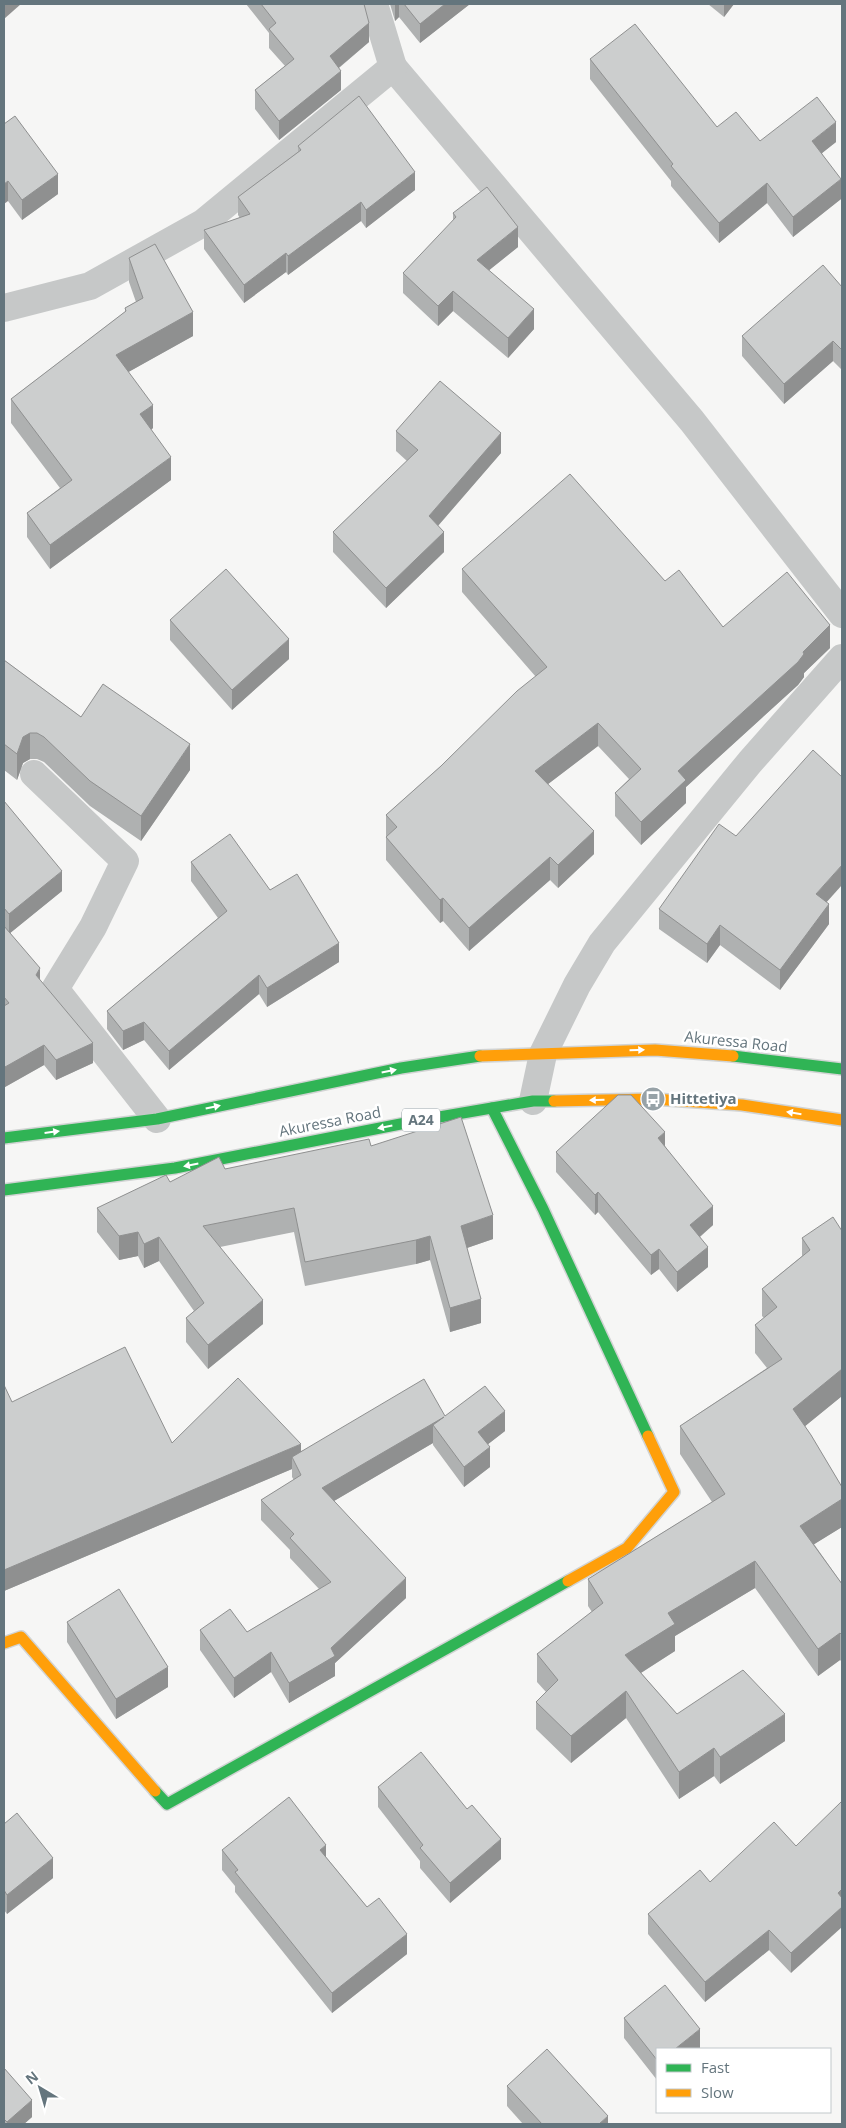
<svg xmlns="http://www.w3.org/2000/svg" width="846" height="2128" font-family="'Open Sans',sans-serif">
<style>
.lines{fill:none;stroke-linecap:round;stroke-linejoin:round}
.fast-casing{stroke:#d1d3d3;stroke-width:14}
.slow-casing{stroke:#d1d3d3;stroke-width:14}
.street{stroke:#c6c8c8;stroke-width:28}
.fast{stroke:#30b455;stroke-width:11}
.slow{stroke:#ff9f0a;stroke-width:11}
.wall{fill:#afb1b1}
.shaded-wall{fill:#8f9090}
.building{fill:#cccece;stroke:#8f9090}
.oneway{fill:#fff}
.labels{text-anchor:middle;stroke-width:5;stroke-linejoin:round;paint-order:stroke}
.shield{fill:#fff;stroke:#929ea4;stroke-width:1}
.shield-label{font-size:14px;font-weight:bold;fill:#64757d}
.street-label{font-size:15px;fill:#64757d;stroke:#fff}
.poi-label{font-size:15px;font-weight:bold;fill:#64757d;stroke:#fff;text-anchor:start}
</style>
<rect width="100%" height="100%" fill="#f6f6f5"/>
<g class="lines">
<defs>
<g id="fast">
<path d="M733 1056 842 1069"/>
<path d="M492 1108 543 1209 648 1436"/>
<path d="M4 1138 157 1119 401 1068 480 1056"/>
<path d="M4 1190 175 1168 416 1121 533 1101H554"/>
<path d="M155 1791 167 1804 568 1581"/>
</g>
<g id="slow">
<path d="M480 1056 655 1050 733 1056"/>
<path d="M554 1101 653 1099 742 1105 842 1120"/>
<path d="M568 1581 627 1548 674 1492 648 1436"/>
<path d="M4 1643 21 1637 155 1791"/>
</g>
</defs>
<use href="#fast" class="fast-casing"/>
<use href="#slow" class="slow-casing"/>
<g class="street">
<path d="M393 67 692 421 842 614"/>
<path d="M4 308 90 286 203 223 393 67 374 4"/>
<path d="M34 774 125 861 93 927 55 989 157 1119"/>
<path d="M533 1101 543 1054 577 985 602 943 750 762 842 658"/>
</g>
<use href="#fast" class="fast"/>
<use href="#slow" class="slow"/>
</g>
<g class="wall">
<path d="M246 4H364L369 42 339 68 341 90 279 140 255 109V90L285 66 269 48V33Z"/>
<path d="M390 4H470L420 43 399 17 395 21Z"/>
<path d="M708 4H734L724 17Z"/>
<path d="M590 59 717 127 760 141 836 142 822 153 841 199 793 237 767 203 719 243 671 186V181L590 79Z"/>
<path d="M4 124 58 194 22 220 8 201Z"/>
<path d="M298 146 415 190 366 228 361 221 288 275 286 272 244 303 204 249V230L240 218 238 215V197L298 152Z"/>
<path d="M453 213 518 247 489 270 534 329 508 358 453 311 438 326 403 293V273L453 221Z"/>
<path d="M129 258 193 336 128 372 153 428 151 430 171 480 50 569 27 537V513L60 488 11 423V399L125 312V308L136 302 129 282Z"/>
<path d="M842 287V370L833 361 784 404 742 356V336Z"/>
<path d="M396 431 501 453 438 526 444 552 386 608 333 552V532L407 461 396 451Z"/>
<path d="M462 569 665 581 723 627 830 648 804 673V677L798 685 686 787V803L641 845 615 816V793L629 779 598 746 548 784 594 854 558 888 550 880 469 951 443 921 440 923 386 860V815L441 766 536 677 462 592Z"/>
<path d="M170 620 289 659 232 710 170 640Z"/>
<path d="M4 660 81 717 190 770 141 841 90 806 44 762 37 759H30L23 763 17 780 4 770Z"/>
<path d="M4 801 62 891 10 933 93 1063 56 1080 44 1065 5 1087 4 1084Z"/>
<path d="M191 862 270 890 339 962 267 1007 259 994 169 1070 144 1040 123 1050 107 1029V1011L218 918 191 881Z"/>
<path d="M827 902 829 924 780 990 720 945 707 963 659 929V909Z"/>
<path d="M371 1146 493 1239 467 1248 481 1323 450 1332 430 1260 416 1264 305 1286 294 1232 220 1247 263 1324 208 1369 186 1342V1318L194 1311 159 1261 144 1268 138 1256 119 1260 97 1232V1208L170 1182 225 1169Z"/>
<path d="M665 1146 713 1225 700 1237 708 1267 677 1292 659 1269 651 1275 598 1212 595 1215 556 1172V1152Z"/>
<path d="M842 1231V1396L805 1426 842 1487V1527L814 1544 842 1584V1662L840 1660 818 1676 755 1588 675 1636V1651L641 1673 677 1714 785 1741 720 1784 714 1776 679 1799 626 1718 571 1763 536 1729V1702L546 1692 537 1682V1654L592 1612 588 1606V1579L712 1502 680 1454V1426L767 1368 755 1353V1325L764 1318 762 1316V1289L802 1256V1238Z"/>
<path d="M12 1402 172 1443 301 1451 445 1416 505 1431 488 1444 490 1467 464 1487 433 1445V1443L334 1501 406 1598 335 1663V1676L289 1703 271 1672 234 1698 200 1650V1630L247 1632 319 1589 290 1558V1550L261 1520V1500L294 1480 292 1477V1469L4 1591Z"/>
<path d="M67 1622 168 1687 116 1719 67 1642Z"/>
<path d="M378 1787 501 1859 450 1903 420 1868V1861L378 1807Z"/>
<path d="M4 1824 53 1878 7 1914 4 1910Z"/>
<path d="M796 1846 791 1973 769 1950 705 2002 648 1934V1914L710 1882Z"/>
<path d="M222 1850 326 1857 367 1907 407 1954 332 2013 235 1892V1886L222 1870Z"/>
<path d="M624 2018 700 2049H657V2080L624 2038Z"/>
<path d="M4 2068 32 2117 24 2124H4Z"/>
<path d="M507 2086 608 2124H523L507 2106Z"/>
</g>
<g class="shaded-wall">
<path d="M4 4H21L4 19Z"/>
<path d="M395 4H399V17L395 21Z"/>
<path d="M445 4H470L420 43V24Z"/>
<path d="M724 4H734L724 17Z"/>
<path d="M369 23V42L330 75V56Z"/>
<path d="M341 71V90L279 140V121Z"/>
<path d="M836 122V142L812 161V141Z"/>
<path d="M415 172V190L366 228V210Z"/>
<path d="M58 174V194L22 220V200Z"/>
<path d="M841 179V199L793 237V217Z"/>
<path d="M8 181V201L4 204V184Z"/>
<path d="M767 183V203L719 243V223Z"/>
<path d="M361 202V221L288 275V256Z"/>
<path d="M518 227V247L477 280V260Z"/>
<path d="M286 253V272L244 303V285Z"/>
<path d="M453 291V311L438 326V306Z"/>
<path d="M534 309V329L508 358V338Z"/>
<path d="M193 312V336L116 379V355Z"/>
<path d="M833 341V361L784 404V384Z"/>
<path d="M153 405V428L140 438V414Z"/>
<path d="M501 433V453L429 536V516Z"/>
<path d="M171 457V480L50 569V545Z"/>
<path d="M444 532V552L386 608V588Z"/>
<path d="M830 625V648L804 673V677L798 685 686 787V803L641 845V822L678 771Z"/>
<path d="M289 639V659L232 710V690Z"/>
<path d="M598 723V746L535 794V771Z"/>
<path d="M30 733V759L23 763 17 780V754L23 737Z"/>
<path d="M190 744V770L141 841V816Z"/>
<path d="M594 831V854L558 888V865Z"/>
<path d="M550 857V880L469 951V928Z"/>
<path d="M842 865V885L816 914V894Z"/>
<path d="M62 871V891L9 934V914Z"/>
<path d="M443 898V921L440 923V900Z"/>
<path d="M829 904V924L780 990V970Z"/>
<path d="M720 925V945L707 963V944Z"/>
<path d="M339 943V962L267 1007V988Z"/>
<path d="M40 968V988L36 975Z"/>
<path d="M259 975V994L169 1070V1051Z"/>
<path d="M144 1022V1040L123 1050V1031Z"/>
<path d="M93 1043V1063L56 1080V1060Z"/>
<path d="M44 1045V1065L5 1087V1067Z"/>
<path d="M665 1132V1152L658 1138Z"/>
<path d="M598 1192V1212L595 1215V1195Z"/>
<path d="M713 1206V1225L690 1245V1225Z"/>
<path d="M493 1215V1239L461 1250V1226Z"/>
<path d="M138 1232V1256L119 1260V1236Z"/>
<path d="M430 1236V1260L416 1264V1240Z"/>
<path d="M159 1237V1261L144 1268V1244Z"/>
<path d="M708 1247V1267L677 1292V1272Z"/>
<path d="M659 1249V1269L651 1275V1255Z"/>
<path d="M481 1299V1323L450 1332V1308Z"/>
<path d="M263 1300V1324L208 1369V1345Z"/>
<path d="M842 1369V1396L793 1436V1409Z"/>
<path d="M505 1411V1431L478 1452V1432Z"/>
<path d="M444 1417 433 1425V1443L322 1508V1488Z"/>
<path d="M301 1444V1465L292 1457V1469L4 1591V1570Z"/>
<path d="M490 1447V1467L464 1487V1467Z"/>
<path d="M842 1499V1527L800 1553V1526Z"/>
<path d="M755 1561V1588L675 1636V1651L625 1683V1655L668 1613Z"/>
<path d="M406 1578V1598L335 1663V1676L289 1703V1683L331 1648Z"/>
<path d="M840 1633V1660L818 1676V1649Z"/>
<path d="M271 1652V1672L234 1698V1678Z"/>
<path d="M168 1667V1687L116 1719V1699Z"/>
<path d="M626 1691V1718L571 1763V1736Z"/>
<path d="M785 1714V1741L720 1784V1757Z"/>
<path d="M714 1748V1776L679 1799V1772Z"/>
<path d="M501 1839V1859L450 1903V1883Z"/>
<path d="M326 1845V1865L320 1850Z"/>
<path d="M53 1858V1878L7 1914V1895Z"/>
<path d="M842 1889V1927L791 1973V1953L838 1893Z"/>
<path d="M769 1930V1950L705 2002V1982Z"/>
<path d="M407 1934V1954L332 2013V1993Z"/>
<path d="M700 2029V2049H675Z"/>
<path d="M32 2100V2117L24 2124H7V2122Z"/>
<path d="M608 2116V2124H599Z"/>
</g>
<g class="building">
<path d="M261 4H364L369 23 330 56 341 71 279 121 255 90 294 59 269 29 276 23Z"/>
<path d="M404 4H445L420 24Z"/>
<path d="M635 24 717 127 736 112 760 141 817 97 836 122 812 141 841 179 793 217 767 183 719 223 671 166 673 164 590 59Z"/>
<path d="M359 96 415 172 366 210 361 202 288 256 286 253 244 285 204 230 250 214 238 197 301 150 298 146Z"/>
<path d="M15 116 58 174 22 200 8 181 4 184V124Z"/>
<path d="M487 187 518 227 477 260 534 309 508 338 453 291 438 306 403 273 456 217 453 213Z"/>
<path d="M155 244 193 312 116 355 153 405 140 414 171 457 50 545 27 513 72 480 11 399 126 311 125 308 143 298 129 258Z"/>
<path d="M823 265 842 287V350L833 341 784 384 742 336Z"/>
<path d="M440 381 501 433 429 516 444 532 386 588 333 532 418 450 396 431Z"/>
<path d="M570 474 665 581 679 570 723 627 787 572 830 625 803 652 804 654 798 662 678 771 686 780 641 822 615 793 641 769 598 723 535 771 594 831 558 865 550 857 469 928 443 898 440 900 386 837 397 827 386 815 441 766 517 691 547 667 462 569Z"/>
<path d="M226 569 289 639 232 690 170 620Z"/>
<path d="M4 660 81 717 103 684 190 744 141 816 90 781 44 737 37 733H30L23 737 17 754 4 744Z"/>
<path d="M813 750 842 777V865L816 894 829 904 780 970 720 925 707 944 659 909 719 824 736 836Z"/>
<path d="M4 801 62 871 9 914 4 908Z"/>
<path d="M230 834 270 890 297 874 339 943 267 988 259 975 169 1051 144 1022 123 1031 107 1011 227 911 191 862Z"/>
<path d="M4 926 40 968 36 975 93 1043 56 1060 44 1045 5 1067 4 1064V1006L9 1003 4 997Z"/>
<path d="M618 1095H631L665 1132 658 1138 713 1206 690 1225 708 1247 677 1272 659 1249 651 1255 598 1192 595 1195 556 1152Z"/>
<path d="M461 1117 493 1215 461 1226 481 1299 450 1308 430 1236 416 1240 305 1262 294 1208 203 1226 263 1300 208 1345 186 1318 204 1303 159 1237 144 1244 138 1232 119 1236 97 1208 166 1175 170 1182 219 1157 225 1169 369 1139 371 1146Z"/>
<path d="M833 1217 842 1231V1369L793 1409 811 1435 842 1487V1499L800 1526 842 1584V1635L840 1633 818 1649 755 1561 668 1613 675 1624 625 1655 677 1714 743 1670 785 1714 720 1757 714 1748 679 1772 626 1691 571 1736 536 1702 558 1680 537 1654 603 1603 588 1579 725 1494 680 1426 782 1359 755 1325 777 1307 762 1289 810 1250 802 1238Z"/>
<path d="M125 1347 172 1443 238 1378 301 1444 4 1570V1385L12 1402Z"/>
<path d="M424 1379 445 1416 485 1386 505 1411 478 1432 490 1447 464 1467 433 1425 444 1417 322 1488 406 1578 331 1648 335 1656 289 1683 271 1652 234 1678 200 1630 230 1609 247 1632 331 1582 290 1538 294 1534 261 1500 301 1475 292 1457Z"/>
<path d="M119 1589 168 1667 116 1699 67 1622Z"/>
<path d="M421 1752 467 1809 472 1805 501 1839 450 1883 420 1848 423 1845 378 1787Z"/>
<path d="M289 1797 326 1845 320 1850 367 1907 379 1898 407 1934 332 1993 235 1872 238 1870 222 1850Z"/>
<path d="M842 1801V1889L838 1893 842 1898V1907L791 1953 769 1930 705 1982 648 1914 700 1870 710 1882 774 1822 796 1846Z"/>
<path d="M17 1813 53 1858 7 1895 4 1890V1824Z"/>
<path d="M665 1985 700 2029 675 2049H657V2060L624 2018Z"/>
<path d="M547 2049 608 2116 599 2124H542L507 2086Z"/>
<path d="M4 2068 32 2100 7 2122 4 2119Z"/>
</g>
<defs><path id="oneway-solid" d="M-6-.8H1V-3.2L6.5 0L1 3.2V.8H-6Z" transform="scale(1.25)"/></defs>
<g class="oneway">
<use href="#oneway-solid" transform="translate(637 1050) rotate(-2)"/>
<use href="#oneway-solid" transform="translate(389 1071) rotate(-11)"/>
<use href="#oneway-solid" transform="translate(597 1100) rotate(179)"/>
<use href="#oneway-solid" transform="translate(213 1107) rotate(-12)"/>
<use href="#oneway-solid" transform="translate(794 1113) rotate(-171)"/>
<use href="#oneway-solid" transform="translate(385 1127) rotate(169)"/>
<use href="#oneway-solid" transform="translate(52 1132) rotate(-7)"/>
<use href="#oneway-solid" transform="translate(191 1165) rotate(169)"/>
</g>
<defs>
<symbol id="bus-disc" viewBox="-11 -11 22 22"><circle r="9.5" fill="#97a2a7" stroke="#fff"/><path d="M-5-6H5V4H4V6H2V4H-2V6H-4V4H-5ZM-3.5-4V0h7V-4ZM-3.5 1.2v1.5H-2V1.2ZM2 1.2v1.5H3.5V1.2Z" fill="#fff"/></symbol>
</defs>
<g fill-rule="evenodd">
<use href="#bus-disc" x="639" y="1085" width="28" height="28"/>
</g>
<g class="labels">
<rect class="shield" x="402" y="1108.5" width="38" height="23" rx="4"/>
<g class="shield-label">
<text x="421" y="1125">A24</text>
</g>
<g class="street-label">
<text transform="translate(736 1042) rotate(6)" y="5">Akuressa Road</text>
<text transform="translate(330 1122) rotate(-11)" y="5">Akuressa Road</text>
</g>
<g class="poi-label">
<text x="670" y="1104">Hittetiya</text>
</g>
</g>
<rect width="846" height="2128" fill="none" stroke="#64757d" stroke-width="10"/>
<rect x="656" y="2048" width="175" height="65" fill="#ffffff" stroke="#c1c8cb"/>
<rect x="666" y="2064" width="25" height="8" fill="#30b455" stroke="#c1c8cb"/>
<text x="701" y="2073" font-size="15" fill="#64757d">Fast</text>
<rect x="666" y="2089" width="25" height="8" fill="#ff9f0a" stroke="#c1c8cb"/>
<text x="701" y="2098" font-size="15" fill="#64757d">Slow</text>
<g transform="translate(40 2088) rotate(322)" stroke="#ffffff" stroke-width="4" paint-order="stroke">
<path d="M0-4L9 19L0 12L-9 19Z" fill="#64757d"/>
<text y="-8" font-size="14" font-weight="bold" text-anchor="middle" fill="#64757d">N</text>
</g>
</svg>
